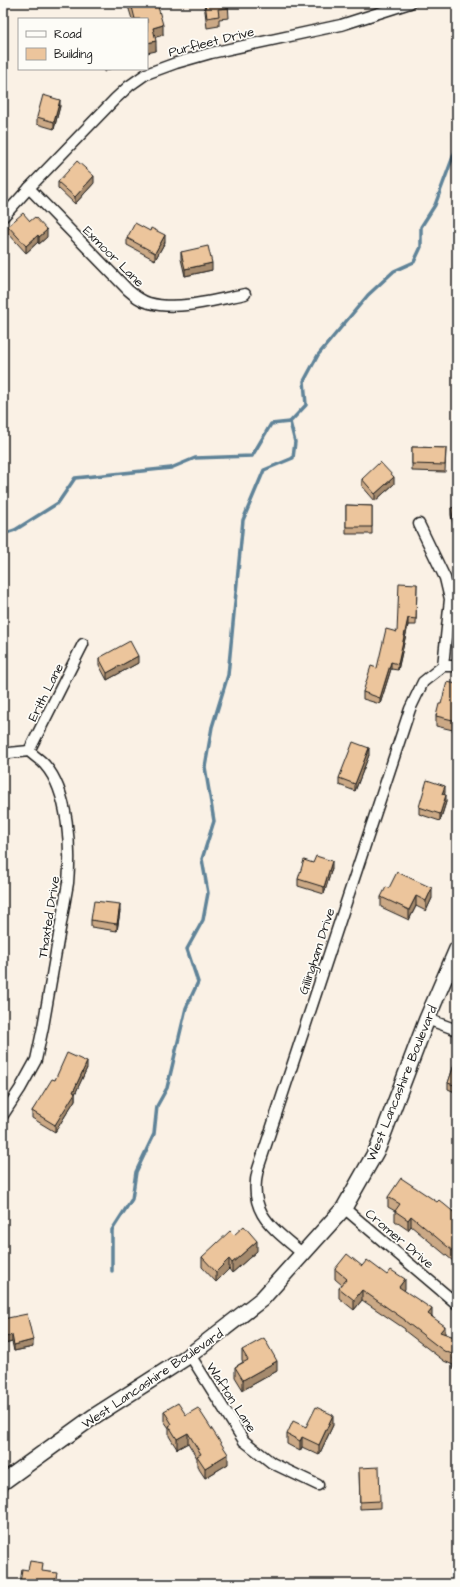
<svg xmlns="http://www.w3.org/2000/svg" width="460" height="1587" font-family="'Architects Daughter',sans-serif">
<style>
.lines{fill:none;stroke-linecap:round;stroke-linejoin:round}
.stream{stroke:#5f8398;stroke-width:3.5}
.minor-casing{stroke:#1c1c1c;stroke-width:13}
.secondary-casing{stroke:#1c1c1c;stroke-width:18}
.minor{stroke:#fdfcf7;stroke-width:10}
.secondary{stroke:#fdfcf7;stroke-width:15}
.wall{fill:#cba986;stroke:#1c1c1c}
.shaded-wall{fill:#a58a6d;stroke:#1c1c1c}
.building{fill:#ecc59c;stroke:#1c1c1c}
.labels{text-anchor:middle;stroke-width:3.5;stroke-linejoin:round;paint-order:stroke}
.street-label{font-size:13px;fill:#1c1c1c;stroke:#fdfcf7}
</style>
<rect width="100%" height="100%" fill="#faf1e5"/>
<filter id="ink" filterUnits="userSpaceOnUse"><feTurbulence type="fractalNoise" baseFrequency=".025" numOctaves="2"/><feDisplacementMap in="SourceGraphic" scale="8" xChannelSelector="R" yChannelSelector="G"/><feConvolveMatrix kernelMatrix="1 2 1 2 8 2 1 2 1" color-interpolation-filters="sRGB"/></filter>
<g filter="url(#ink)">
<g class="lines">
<g class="stream">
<path d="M3 534 15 530 58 503 75 478 171 468 195 458 252 456 271 424 290 422"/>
<path d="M112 1271V1230L132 1199 136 1172 154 1134 157 1106 167 1088 186 1008 198 982 187 949 203 920 208 893 202 859 214 821 205 767 212 727 228 675 243 520 264 470 293 458 295 442 290 422 306 405 304 381 318 355 368 295 394 271 414 262 421 247V227L435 205 457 146"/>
</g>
<defs>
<g id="minor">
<path d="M29 188 128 290C135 296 141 301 149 303 178 311 216 300 245 294"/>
<path d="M3 217 29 188 115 99 129 86 146 74 176 63 211 53 341 25 410 3"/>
<path d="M419 524 445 578 450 599 443 666"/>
<path d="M29 751 83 644"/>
<path d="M3 755 9 753 29 751C34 756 41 760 45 765 69 792 71 849 68 883L43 1027 36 1060 20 1089 3 1115"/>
<path d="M427 1019 457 1030"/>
<path d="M344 1208 457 1304"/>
<path d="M303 1254C273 1228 247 1213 258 1169L410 709 423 682 443 666H457"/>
<path d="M190 1355 244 1441 272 1463 318 1485"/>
</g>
<path id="secondary" d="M3 1482 93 1417 190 1355 262 1299 344 1208 378 1148 427 1019 457 949"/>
</defs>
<use href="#minor" class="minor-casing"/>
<use href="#secondary" class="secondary-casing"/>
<use href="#minor" class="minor"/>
<use href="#secondary" class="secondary"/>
</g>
<g class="wall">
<path d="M128 3H173L158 6 163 35 155 37 156 51 147 19H132L128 6Z"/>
<path d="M204 3H228L229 18 219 19V26L207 28Z"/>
<path d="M60 106 54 129 37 124V117Z"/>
<path d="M58 182 94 183 75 204 58 188Z"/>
<path d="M30 221 47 237 39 244 38 242 26 253 8 233V226Z"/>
<path d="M127 238 165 242 155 260 127 245Z"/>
<path d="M181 252 212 270 185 276 181 259Z"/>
<path d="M412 447 446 448 445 472 412 471Z"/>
<path d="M362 479 394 484 375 501 362 486Z"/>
<path d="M346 505 372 506V534H346Z"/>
<path d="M457 507V544L451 515V508Z"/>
<path d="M417 584 416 625H408L398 670 391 669 380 704 363 699V692L377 668 397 632Z"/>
<path d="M99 658 138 663 107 680 99 665Z"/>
<path d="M457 684V731L436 726V716L441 704Z"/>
<path d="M369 755 355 791 339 785V778Z"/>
<path d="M445 793 444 794 446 802 440 821 419 814V807Z"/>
<path d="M313 863 332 868 324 894 298 886V879Z"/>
<path d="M389 888 432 898 426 911 416 906 409 920 381 907V897Z"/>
<path d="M120 911 117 931 91 927V920Z"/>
<path d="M457 1056V1093L448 1089V1083Z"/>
<path d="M87 1068 75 1094V1100L55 1132 32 1118V1111L55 1080Z"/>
<path d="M388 1197 457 1215V1266L453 1263V1261L411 1226 408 1230 395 1221V1211L388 1207Z"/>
<path d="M234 1235 257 1251 232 1273 229 1269 216 1282 202 1267V1257Z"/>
<path d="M362 1266 405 1289 404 1290 432 1316 445 1334 457 1338V1370L453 1369V1365L444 1361 405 1331V1329L362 1300 354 1310 339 1298V1288L342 1285 335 1279V1269Z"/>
<path d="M3 1319 33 1347 14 1351 12 1342 5 1344 3 1334Z"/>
<path d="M242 1350 277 1371 243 1390 235 1377V1367L243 1362 242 1360Z"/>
<path d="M164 1411 186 1415 228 1464 205 1478 197 1466V1458L188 1443 177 1449 169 1436V1428L164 1421Z"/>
<path d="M333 1425 319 1455 302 1447 300 1451 287 1444V1434L306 1427Z"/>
<path d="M359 1468 380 1501V1508L360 1509Z"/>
</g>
<g class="shaded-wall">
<path d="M155 3H173L155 7Z"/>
<path d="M163 25V35L153 38V28Z"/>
<path d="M156 41V51L147 53V43Z"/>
<path d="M104 69H110L104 72Z"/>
<path d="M60 100V106L54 129V122Z"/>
<path d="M94 176V183L75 204V197Z"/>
<path d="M47 230V237L39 244V237Z"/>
<path d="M38 235V242L26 253V246Z"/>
<path d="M165 235V242L155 260V253Z"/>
<path d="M212 263V270L185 276V269Z"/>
<path d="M394 477V484L375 501V494Z"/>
<path d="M408 618V625L398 670V664Z"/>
<path d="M138 656V663L107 680V673Z"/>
<path d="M391 662V669L380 704V698Z"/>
<path d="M369 748V755L355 791V784Z"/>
<path d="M445 786V793L442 801V794Z"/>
<path d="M446 795V802L440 821V814Z"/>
<path d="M332 861V868L324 894V887Z"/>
<path d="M432 888V898L426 911V901Z"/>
<path d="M416 896V906L409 920V910Z"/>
<path d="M120 904V911L117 931V924Z"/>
<path d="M87 1062V1068L75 1094V1100L55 1132V1125L73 1092Z"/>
<path d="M411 1216V1226L408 1230V1220Z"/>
<path d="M257 1241V1251L232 1273V1263Z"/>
<path d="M229 1259V1269L216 1282V1272Z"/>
<path d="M405 1279V1289L399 1297V1287Z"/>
<path d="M362 1290V1300L354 1310V1300Z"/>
<path d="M432 1309V1319L428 1314Z"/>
<path d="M445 1326V1336L440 1332Z"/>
<path d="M12 1335V1342L5 1344V1337Z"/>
<path d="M33 1340V1347L14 1351V1345Z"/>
<path d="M277 1361V1371L243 1390V1380Z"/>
<path d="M333 1415V1425L319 1455V1445Z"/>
<path d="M188 1433V1443L177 1449V1439Z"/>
<path d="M302 1437V1447L300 1451V1441Z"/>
<path d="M228 1454V1464L205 1478V1468Z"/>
</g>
<g class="building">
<path d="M131 3H157L163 25 153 28 156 41 147 43V19H135Z"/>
<path d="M205 3H228L229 8 218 9 219 16 207 18Z"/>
<path d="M43 95 60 100 54 122 37 117Z"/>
<path d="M77 161 94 176 75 197 58 182Z"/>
<path d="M23 213 30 221 35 217 47 230 39 237 38 235 26 246 8 226Z"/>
<path d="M135 223 150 231 151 228 165 235 155 253 127 238Z"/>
<path d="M208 246 212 263 185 269 181 252Z"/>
<path d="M412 447 446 448 445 465 412 464Z"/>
<path d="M380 462 394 477 375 494 362 479Z"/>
<path d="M346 505 372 506V527H346Z"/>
<path d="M457 507V537L451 508Z"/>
<path d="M399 583 417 584 416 619 408 618 398 664 391 662 380 698 363 692 371 666 377 668 386 629 397 632Z"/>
<path d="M130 641 138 656 107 673 99 658Z"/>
<path d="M447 682 457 684V721L436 716 439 704H441Z"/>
<path d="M353 742 369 748 355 784 339 778Z"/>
<path d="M427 780 445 786 442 794 446 795 440 814 419 807Z"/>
<path d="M316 856 332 861 324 887 298 879 304 860 313 863Z"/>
<path d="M397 872 432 888 426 901 416 896 409 910 381 897 386 887 389 888Z"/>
<path d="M94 901 120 904 117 924 91 920Z"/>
<path d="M67 1053 87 1062 73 1092 75 1093 55 1125 32 1111 52 1079 55 1080Z"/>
<path d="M457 1056V1086L448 1083Z"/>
<path d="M401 1178 437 1202 439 1200 457 1215V1256L453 1253 454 1252 411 1216 408 1220 395 1211 400 1204 388 1197Z"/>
<path d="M244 1226 257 1241 232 1263 229 1259 216 1272 202 1257 230 1231 234 1235Z"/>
<path d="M347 1254 362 1266 367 1260 387 1275 391 1270 405 1279 399 1287 432 1309 428 1314 445 1326 440 1332 457 1338V1360L453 1359 455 1355 444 1351 405 1321V1320L362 1290 354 1300 339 1288 347 1279 335 1269Z"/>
<path d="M27 1314 33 1340 14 1345 12 1335 5 1337 3 1327V1319Z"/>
<path d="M264 1338 277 1361 243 1380 235 1367 248 1360 242 1350Z"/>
<path d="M178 1403 186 1415 198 1408 228 1454 205 1468 197 1456 201 1454 188 1433 177 1439 169 1426 172 1424 164 1411Z"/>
<path d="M316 1407 333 1415 319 1445 302 1437 300 1441 287 1434 293 1421 306 1427Z"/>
<path d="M379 1467 380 1501 360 1502 359 1468Z"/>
<path d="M30 1561 43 1563 42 1571 57 1573 55 1584H20L22 1569 28 1570Z"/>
</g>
</g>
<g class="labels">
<g class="street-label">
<text transform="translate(211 41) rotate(-14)" y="5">Purfleet Drive</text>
<text transform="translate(114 256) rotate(45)" y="5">Exmoor Lane</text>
<text transform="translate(45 692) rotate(-63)" y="5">Erith Lane</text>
<text transform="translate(48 917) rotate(-81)" y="5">Thaxted Drive</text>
<text transform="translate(316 951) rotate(-72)" y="5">Gillingham Drive</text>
<text transform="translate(401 1083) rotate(-68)" y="5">West Lancashire Boulevard</text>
<text transform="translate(400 1238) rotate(40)" y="5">Cromer Drive</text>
<text transform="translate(152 1378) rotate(-34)" y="5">West Lancashire Boulevard</text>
<text transform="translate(232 1397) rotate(57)" y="5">Wafton Lane</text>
</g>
</g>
<rect width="460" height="1587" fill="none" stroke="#fdfcf7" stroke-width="16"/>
<rect x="8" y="8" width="444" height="1571" fill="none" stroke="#1c1c1c" stroke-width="1.5" filter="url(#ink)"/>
<rect x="18" y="18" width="130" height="52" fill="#fdfcf7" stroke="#a3a29f"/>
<rect x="26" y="31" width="20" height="6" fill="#fdfcf7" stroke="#a3a29f"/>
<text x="54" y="38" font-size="12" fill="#1c1c1c">Road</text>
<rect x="26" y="48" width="20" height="12" fill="#ecc59c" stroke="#a3a29f"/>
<text x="54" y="58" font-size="12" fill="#1c1c1c">Building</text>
</svg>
